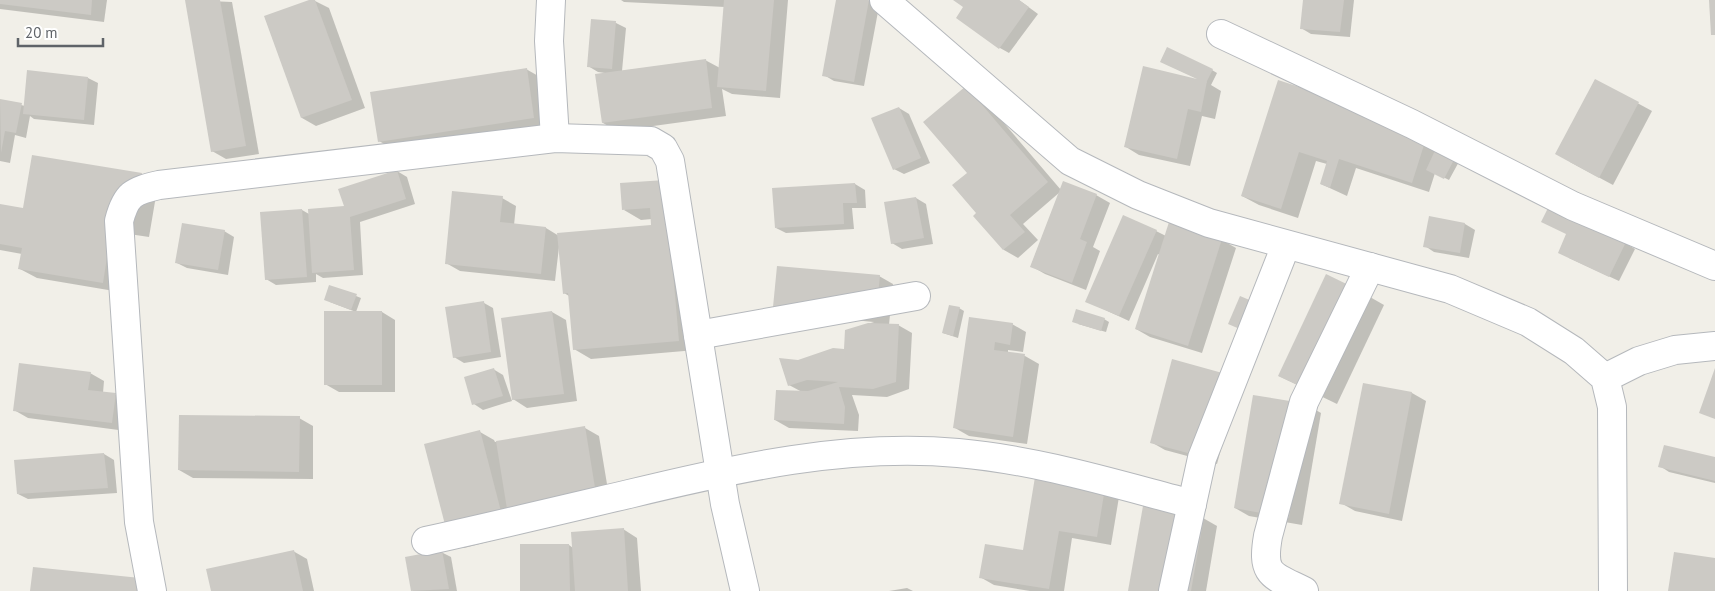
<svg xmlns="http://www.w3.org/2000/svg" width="1715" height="591" font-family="'PT Sans',sans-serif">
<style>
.shadow{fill:#0003}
.building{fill:#cccac5}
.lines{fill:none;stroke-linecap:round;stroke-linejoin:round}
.minor-casing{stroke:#b5b8bc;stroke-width:30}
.minor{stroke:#fff;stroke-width:28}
</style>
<rect width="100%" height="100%" fill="#f1efe8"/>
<g class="shadow">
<path d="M0 0H107L104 22 0 9Z"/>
<path d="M187 0 232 2 259 154 226 159 212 151Z"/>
<path d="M313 0 329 8 365 108 316 126 302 118 265 17Z"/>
<path d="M621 0H788L780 98 732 94 722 89 726 116 617 131 603 123 605 73 598 72 588 66 592 21 616 23 626 28 622 71 705 60 720 68 725 7 624 2Z"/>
<path d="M837 0 880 1 864 86 834 81 824 75Z"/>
<path d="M956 0H1019L1038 14 1009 53 1000 48 965 7Z"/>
<path d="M1304 0H1354L1350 37 1311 34 1301 28Z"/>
<path d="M1166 64 1212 70 1217 73 1211 85 1221 91 1215 119 1202 116 1190 166 1139 155 1126 147 1144 68 1207 83Z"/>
<path d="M526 69 540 77 548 126 393 149 379 141Z"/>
<path d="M88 78 98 83 94 125 34 119 30 116 26 138 15 135 10 163 0 161V100L25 106Z"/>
<path d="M1595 80 1652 111 1613 185 1570 162Z"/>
<path d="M1279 82 1461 158 1449 180 1435 173 1429 192 1356 168 1347 196 1321 184 1327 164 1316 161 1298 218 1259 205 1242 196Z"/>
<path d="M980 95 1061 190 1096 195 1110 203 1093 247 1100 251 1086 290 1045 274 1031 266 1060 192 1023 224 1038 240 1018 258 1004 250 975 216 978 214 969 173 925 122Z"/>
<path d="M899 108 909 114 930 163 904 174 894 169Z"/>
<path d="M397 171 407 177 415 204 360 222 363 275 323 278 316 274V282L276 285 266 279 302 210 309 214 345 208Z"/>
<path d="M141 174 158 184 149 237 129 234 120 292 37 278 20 269 22 254 0 250V205L24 209Z"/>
<path d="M664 181 696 350 591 359 574 349 569 296 564 293 559 247 555 281 460 271 446 263 502 198 516 206 514 225 546 228 559 236 652 227V219L641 220 624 210Z"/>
<path d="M855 184 865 190 866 208H852L854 229 786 233 776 228Z"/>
<path d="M916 198 926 204 933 244 902 249 892 243 886 203Z"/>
<path d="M1430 217 1465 224 1475 230 1469 258 1434 252 1425 246Z"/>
<path d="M224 231 234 237 228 275 187 268 177 263Z"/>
<path d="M1156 231 1166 236 1222 240 1236 248 1202 353 1150 337 1136 329 1160 255 1158 254 1129 321 1086 301Z"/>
<path d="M1568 234 1625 243 1635 249 1619 281 1569 258Z"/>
<path d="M879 276 893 284 889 325H898L912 333 909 389 887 397 852 395 859 415 858 431 789 428 775 420 802 392 789 385 798 361 845 350 846 331 874 322 788 314Z"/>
<path d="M356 296 361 298 356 312 330 302Z"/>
<path d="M1370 297 1384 305 1337 404 1279 376Z"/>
<path d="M484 303 493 308 501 357 464 363 454 357Z"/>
<path d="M959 308 964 311 958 338 943 333Z"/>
<path d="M382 312 395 320V392H339L325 384Z"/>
<path d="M552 312 566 320 577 401 527 408 513 399Z"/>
<path d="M970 318 1012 324 1026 332 1023 352 1008 350V353L1025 356 1039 364 1027 444 969 436 955 428Z"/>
<path d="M1104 319 1109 322 1106 332 1078 324Z"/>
<path d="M493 369 503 375 512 401 483 410 474 404Z"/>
<path d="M90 373 104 381 103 393 116 395 129 403 126 431 28 418 14 410Z"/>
<path d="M1239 383 1217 464 1165 450 1151 442Z"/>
<path d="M1364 384 1412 393 1426 401 1402 521 1355 511 1341 503Z"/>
<path d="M1307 405 1321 413 1302 525 1249 516 1235 508Z"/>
<path d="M299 418 313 426V479L193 478 179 470Z"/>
<path d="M585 428 599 436 610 502 512 511 519 534 464 548 450 540 480 432 494 440 495 442Z"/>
<path d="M104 454 114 460 117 493 28 499 18 494Z"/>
<path d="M1715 459V483L1669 472 1660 466Z"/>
<path d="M1036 478 1119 497 1111 545 1072 538 1064 591H1030L994 585 980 577 1024 552Z"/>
<path d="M1203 518 1217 526 1206 591H1129Z"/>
<path d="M623 529 637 538 641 591H522L569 545 573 548Z"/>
<path d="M293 551 307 559 314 591H212Z"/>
<path d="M441 552 451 557 457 591H413L407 558Z"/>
<path d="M907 588 913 591H889Z"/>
</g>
<g class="building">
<path d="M0 0H92L91 15 0 4Z"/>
<path d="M185 0H220L246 146 211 152Z"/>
<path d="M309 0H315L352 100 301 118 264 16Z"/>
<path d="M724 0H774L766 91 717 87Z"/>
<path d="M836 0H869L854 82 822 76Z"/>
<path d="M953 0H1019L1029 7 999 49 956 18 963 7Z"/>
<path d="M1303 0H1344L1340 32 1300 29Z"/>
<path d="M1709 0H1715V35H1711Z"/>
<path d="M591 19 616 21 612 69 587 67Z"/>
<path d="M1167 47 1213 69 1207 81 1201 112 1188 109 1177 159 1124 147 1143 66 1197 79 1160 62Z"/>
<path d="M706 59 712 108 602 123 595 74Z"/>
<path d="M527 68 534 118 378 142 370 92Z"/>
<path d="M27 70 88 77 84 120 23 114Z"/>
<path d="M1595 79 1639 102 1599 178 1555 154Z"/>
<path d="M1278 80 1429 129 1412 183 1339 159 1330 188 1320 184 1327 161 1299 152 1281 209 1241 196Z"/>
<path d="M966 86 1048 182 1010 215 1025 232 1003 250 973 216 976 213 952 185 967 173 923 122Z"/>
<path d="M0 99 22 103 16 133 5 131 1 153Z"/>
<path d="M899 107 921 158 893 170 871 118Z"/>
<path d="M1438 144 1457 154 1444 179 1426 170Z"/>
<path d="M32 155 142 173 132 228 112 225 103 283 18 269 22 248 0 244V204L23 208Z"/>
<path d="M397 170 406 199 350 217 354 270 312 273 308 209 344 206 338 189Z"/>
<path d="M665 180 679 341 573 350 568 293 563 294 557 233 651 225 650 208 622 210 620 183Z"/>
<path d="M1063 181 1097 194 1080 239 1087 242 1072 283 1030 267Z"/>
<path d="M855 183 857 203H843L844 224 775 228 772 188Z"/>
<path d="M452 191 503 196 500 222 546 227 541 274 445 264Z"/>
<path d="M916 197 924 238 891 244 884 202Z"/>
<path d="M1549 206 1626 242 1609 277 1558 253 1566 234 1541 222Z"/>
<path d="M302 209 307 277 265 280 260 212Z"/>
<path d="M1123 215 1157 230 1119 316 1085 302Z"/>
<path d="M1429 216 1465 223 1460 253 1423 247Z"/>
<path d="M1169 222 1222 239 1188 346 1135 329Z"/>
<path d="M182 223 225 230 218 270 175 263Z"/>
<path d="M777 266 880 275 876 316 773 307Z"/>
<path d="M1326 274 1371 296 1323 397 1278 376Z"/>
<path d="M329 285 357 294 351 310 324 300Z"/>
<path d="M1240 296 1266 307 1254 335 1228 324Z"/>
<path d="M484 301 491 352 453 358 445 307Z"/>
<path d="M949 305 960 307 953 336 942 333Z"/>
<path d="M1076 309 1105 318 1101 331 1072 322Z"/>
<rect x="324" y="311" width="58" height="74"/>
<path d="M552 311 564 394 512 400 501 318Z"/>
<path d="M969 317 1013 323 1010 345 995 342 994 350 1025 354 1013 437 953 428Z"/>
<path d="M868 323 899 324 896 382 873 389 839 387 845 407 844 424 774 420 776 390 808 391 838 382 807 380 788 386 779 358 798 360 833 348 844 349 845 330Z"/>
<path d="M1172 359 1226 374 1203 457 1150 443Z"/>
<path d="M19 363 91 372 88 390 116 393 112 423 13 411Z"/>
<path d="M494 368 503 396 472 405 464 377Z"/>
<path d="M1715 368V419L1699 413Z"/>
<path d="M1363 383 1412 392 1389 514 1339 504Z"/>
<path d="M1253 395 1308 404 1289 518 1234 508Z"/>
<path d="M179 415 300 416 299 472 178 470Z"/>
<path d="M585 426 596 494 507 509 496 441Z"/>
<path d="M480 430 505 527 449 540 424 444Z"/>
<path d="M1664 445 1715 457V481L1658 467Z"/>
<path d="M104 453 108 488 17 494 14 460Z"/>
<path d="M1035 477 1105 488 1097 537 1059 531 1049 589 979 578 985 544 1023 550Z"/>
<path d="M1143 506 1204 517 1191 591H1128Z"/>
<path d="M624 528 628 591H575L571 532Z"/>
<path d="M520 544H569L570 591H520Z"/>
<path d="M294 550 303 591H211L206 569Z"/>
<path d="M442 550 449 589 411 591 405 557Z"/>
<path d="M1674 552 1715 558V591H1668Z"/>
<path d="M33 567 150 579 149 591H30Z"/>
</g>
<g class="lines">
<defs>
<g id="minor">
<path d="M551 0 549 41 555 138"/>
<path d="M884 0 1070 161 1138 195 1209 223 1450 289 1528 322 1574 351 1605 378 1612 407 1613 591"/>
<path d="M1221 34 1412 124 1573 206 1715 266"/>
<path d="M698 335 916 296"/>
<path d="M1605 378 1639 361 1675 350 1715 346"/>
<path d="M426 541C494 526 561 510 629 494 736 468 847 443 958 453 1038 460 1115 484 1192 504"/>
<path d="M152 591 139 522 119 221C126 194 133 191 159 185L555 138 651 141 663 148 670 161 725 504 745 591"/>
<path d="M1173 591 1202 458 1286 245"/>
<path d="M1304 591C1272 575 1261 576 1268 536L1304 402 1370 267"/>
</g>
</defs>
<use href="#minor" class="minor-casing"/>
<use href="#minor" class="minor"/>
</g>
<path d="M18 38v8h85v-8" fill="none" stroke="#5f6368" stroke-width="2.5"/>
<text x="25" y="38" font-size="15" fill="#5f6368" stroke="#ffffff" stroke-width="4" paint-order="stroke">20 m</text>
</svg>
